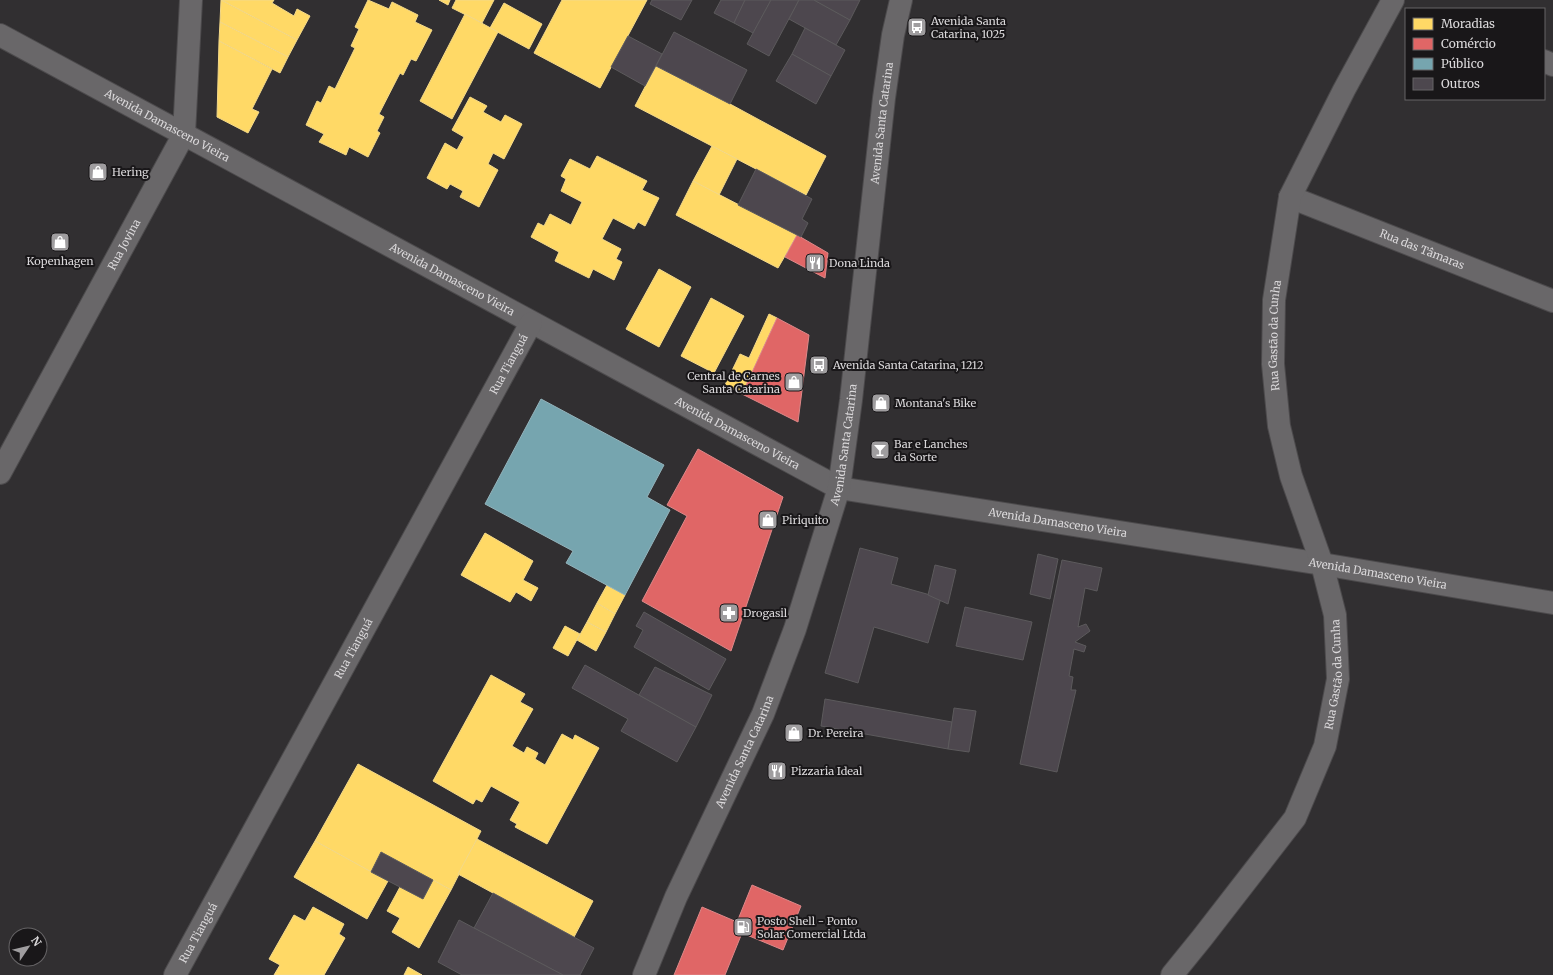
<svg xmlns="http://www.w3.org/2000/svg" width="1553" height="975" font-family="Merriweather,serif">
<style>
.homes{fill:#ffd966;stroke:#f4d989}
.shops{fill:#e06666;stroke:#de8889}
.public{fill:#76a5af;stroke:#94b4bc}
.building{fill:#4d474e;stroke:#5c5a5c}
.lines{fill:none;stroke-linecap:round;stroke-linejoin:round}
.minor-casing{stroke:#4c4a4c;stroke-width:24}
.tertiary-casing{stroke:#4c4a4c;stroke-width:24}
.minor{stroke:#696769;stroke-width:22}
.tertiary{stroke:#696769;stroke-width:22}
.labels{text-anchor:middle;stroke-width:4;stroke-linejoin:round;paint-order:stroke}
.poi-label{font-size:11px;fill:#dad8da;stroke:#191719;text-anchor:start}
.street-label{font-size:11px;fill:#dad8da;stroke:#191719}
</style>
<rect width="100%" height="100%" fill="#312f31"/>
<g class="homes">
<path d="M221 0H274L272 3 294 16 297 9 310 16 297 40Z"/>
<path d="M221 0 297 40 288 57 220 22Z"/>
<path d="M368 0 389 9 392 2 418 15 415 22 432 30 416 61 411 59 403 75 400 73 379 114 384 117 377 131 380 133 368 157 349 147 346 155 319 142 324 134 306 125 317 101 321 103 329 86 335 89 355 48 351 46 359 29 355 27Z"/>
<path d="M439 0H450L448 5Z"/>
<path d="M456 0H494L482 23 452 8Z"/>
<path d="M562 0H647L600 88 534 53Z"/>
<path d="M504 3 542 24 529 49 490 28Z"/>
<path d="M465 14 498 32 452 119 420 101Z"/>
<path d="M220 22 288 57 280 73 219 41Z"/>
<path d="M219 41 272 69 252 109 259 112 248 133 217 117Z"/>
<path d="M656 66 730 104 826 156 806 195 635 106Z"/>
<path d="M470 97 487 106 483 112 501 122 505 115 522 124 504 159 493 153 488 164 498 170 479 207 460 197 463 191 450 184 447 189 427 178 445 143 457 150 464 137 452 130Z"/>
<path d="M712 146 737 159 719 195 693 181Z"/>
<path d="M597 156 647 181 642 190 659 198 645 226 638 222 634 229 613 218 602 239 621 249 616 259 622 262 614 280 593 269 589 278 555 261 559 252 531 237 538 223 544 226 550 214 571 225 582 202 561 191 566 179 561 176 570 159 590 169Z"/>
<path d="M693 181 797 235 778 268 676 215Z"/>
<path d="M659 269 691 287 659 347 626 329Z"/>
<path d="M711 298 744 316 714 373 681 356Z"/>
<path d="M769 314 777 318 742 394 725 385 740 354 749 358Z"/>
<path d="M485 533 533 561 523 580 538 588 531 601 516 592 510 602 461 575Z"/>
<path d="M607 585 625 595 615 614 597 603Z"/>
<path d="M597 603 615 614 606 632 587 622Z"/>
<path d="M587 622 606 632 596 651 577 640Z"/>
<path d="M565 626 580 634 568 656 553 648Z"/>
<path d="M491 675 525 694 520 702 533 709 512 746 524 753 527 747 538 753 535 759 545 765 562 734 573 740 575 735 599 748 547 844 515 827 517 824 510 820 520 802 491 786 482 802 476 799 473 804 433 781Z"/>
<path d="M358 764 481 831 451 890 381 852 371 872 315 841Z"/>
<path d="M477 839 593 901 574 937 458 874Z"/>
<path d="M315 841 388 881 367 919 294 877Z"/>
<path d="M433 880 451 890 419 948 392 932 400 918 387 911 400 887 423 899Z"/>
<path d="M313 907 344 924 339 934 345 938 324 975H274L280 965 269 959 294 915 305 921Z"/>
<path d="M408 967 422 975H404Z"/>
</g>
<g class="shops">
<path d="M797 235 828 253 825 278 785 257Z"/>
<path d="M777 318 809 335 798 422 742 394Z"/>
<path d="M698 449 783 497 731 651 642 601 687 516 667 505Z"/>
<path d="M752 885 801 906 783 950 742 933 725 975H674L702 907 737 922Z"/>
</g>
<path class="public" d="M541 399 664 465 647 497 670 510 625 595 566 563 573 551 485 504Z"/>
<g class="building">
<path d="M652 0H692L681 20 650 4Z"/>
<path d="M721 0H745L734 23 714 13Z"/>
<path d="M745 0H771L753 33 734 23Z"/>
<path d="M771 0H799L769 56 747 44Z"/>
<path d="M799 0H814L850 20 836 45 789 19Z"/>
<path d="M814 0H860L850 20Z"/>
<path d="M805 28 845 50 831 76 792 54Z"/>
<path d="M674 32 747 70 730 104 656 66Z"/>
<path d="M628 36 662 54 645 86 611 67Z"/>
<path d="M792 54 831 76 816 104 776 81Z"/>
<path d="M756 169 812 199 802 219 808 223 801 237 738 205Z"/>
<path d="M860 548 898 558 891 584 941 598 928 643 874 627 858 683 825 673Z"/>
<path d="M1038 554 1058 559 1050 599 1030 594Z"/>
<path d="M1062 560 1102 568 1097 591 1085 588 1078 627 1086 624 1090 631 1075 642 1086 646 1084 652 1074 649 1069 676 1073 677 1071 690H1076L1057 772 1020 764Z"/>
<path d="M935 565 956 570 948 604 928 595Z"/>
<path d="M965 607 1032 622 1023 660 956 646Z"/>
<path d="M644 612 726 659 709 690 634 647 643 630 636 626Z"/>
<path d="M585 665 696 727 677 762 621 731 628 719 572 688Z"/>
<path d="M655 667 712 695 696 727 639 695Z"/>
<path d="M825 699 952 722 948 749 821 726Z"/>
<path d="M954 708 976 711 969 752 948 749Z"/>
<path d="M381 852 433 880 423 899 371 872Z"/>
<path d="M493 893 594 948 580 975H563L474 928Z"/>
<path d="M459 920 474 928 563 975H462L438 962Z"/>
</g>
<g class="lines">
<defs>
<g id="minor">
<path id="s1" d="M0 35 839 488 1322 564 1553 603"/>
<path d="M1544 61 1553 65"/>
<path id="s2" d="M1290 197 1553 301"/>
<path id="s3" d="M0 473 184 134 191 0"/>
<path id="s4" d="M175 975 531 323"/>
<path id="s5" d="M1172 975 1202 938 1295 818 1325 746 1338 679 1335 615 1322 564 1291 476 1279 426 1273 364 1274 300 1290 197 1344 90 1393 0"/>
</g>
<g id="tertiary">
<path id="s6" d="M644 975 676 897 763 714 795 629 839 488 851 400 884 98 893 35 901 0"/>
</g>
</defs>
<use href="#minor" class="minor-casing"/>
<use href="#tertiary" class="tertiary-casing"/>
<use href="#minor" class="minor"/>
<use href="#tertiary" class="tertiary"/>
</g>
<defs>
<symbol id="bus-square" viewBox="-11 -11 22 22"><rect x="-9" y="-9" width="18" height="18" rx="4" fill="#9f9d9f" stroke="#191719"/><path d="M-5-6H5V4H4V6H2V4H-2V6H-4V4H-5ZM-3.5-4V0h7V-4ZM-3.5 1.2v1.5H-2V1.2ZM2 1.2v1.5H3.5V1.2Z" fill="#fff"/></symbol>
<symbol id="shop-square" viewBox="-11 -11 22 22"><rect x="-9" y="-9" width="18" height="18" rx="4" fill="#9f9d9f" stroke="#191719"/><path d="M-5-2.5h2.3a2.7 3.5 0 0 1 5.4 0H5L5.5 6h-11ZM-1.5-2.5h3a1.5 2.3 0 0 0-3 0Z" fill="#fff"/></symbol>
<symbol id="restaurant-square" viewBox="-11 -11 22 22"><rect x="-9" y="-9" width="18" height="18" rx="4" fill="#9f9d9f" stroke="#191719"/><path d="M-5-6h1v4h1v-4h1v4h1v-4h1v5L-1.5 .5V6h-2V.5L-5-1ZM5-6V6H3V1.5H1.5Q1.5-4 5-6Z" fill="#fff"/></symbol>
<symbol id="bar-square" viewBox="-11 -11 22 22"><rect x="-9" y="-9" width="18" height="18" rx="4" fill="#9f9d9f" stroke="#191719"/><path d="M-6-5H6L.8 .8V4.5H3.5V6h-7V4.5H-.8V.8Z" fill="#fff"/></symbol>
<symbol id="pharmacy-square" viewBox="-11 -11 22 22"><rect x="-9" y="-9" width="18" height="18" rx="4" fill="#9f9d9f" stroke="#191719"/><path d="M-2-6h4v4h4v4h-4v4h-4v-4h-4v-4h4Z" fill="#fff"/></symbol>
<symbol id="fuel-square" viewBox="-11 -11 22 22"><rect x="-9" y="-9" width="18" height="18" rx="4" fill="#9f9d9f" stroke="#191719"/><path d="M-5.5-6h7V0h2V4h1.3V-2.5L3-4.5l.8-.8L6-3V5H2.5V1h-1V6h-7ZM-4.2-4.7v3.2H.2V-4.7Z" fill="#fff"/></symbol>
</defs>
<g fill-rule="evenodd">
<use href="#bus-square" x="906" y="16" width="22" height="22"/>
<use href="#shop-square" x="87" y="161" width="22" height="22"/>
<use href="#shop-square" x="49" y="231" width="22" height="22"/>
<use href="#restaurant-square" x="804" y="252" width="22" height="22"/>
<use href="#bus-square" x="808" y="354" width="22" height="22"/>
<use href="#shop-square" x="783" y="371" width="22" height="22"/>
<use href="#shop-square" x="870" y="392" width="22" height="22"/>
<use href="#bar-square" x="869" y="439" width="22" height="22"/>
<use href="#shop-square" x="757" y="509" width="22" height="22"/>
<use href="#pharmacy-square" x="718" y="602" width="22" height="22"/>
<use href="#shop-square" x="783" y="722" width="22" height="22"/>
<use href="#restaurant-square" x="766" y="760" width="22" height="22"/>
<use href="#fuel-square" x="732" y="916" width="22" height="22"/>
</g>
<g class="labels">
<g class="poi-label">
<text x="931" y="25">Avenida Santa<tspan x="931" dy="13">Catarina, 1025</tspan></text>
<text x="112" y="176">Hering</text>
<text x="60" y="265" text-anchor="middle">Kopenhagen</text>
<text x="829" y="267">Dona Linda</text>
<text x="833" y="369">Avenida Santa Catarina, 1212</text>
<text x="780" y="380" text-anchor="end">Central de Carnes<tspan x="780" dy="13">Santa Catarina</tspan></text>
<text x="895" y="407">Montana's Bike</text>
<text x="894" y="448">Bar e Lanches<tspan x="894" dy="13">da Sorte</tspan></text>
<text x="782" y="524">Piriquito</text>
<text x="743" y="617">Drogasil</text>
<text x="808" y="737">Dr. Pereira</text>
<text x="791" y="775">Pizzaria Ideal</text>
<text x="757" y="925">Posto Shell - Ponto<tspan x="757" dy="13">Solar Comercial Ltda</tspan></text>
</g>
<g class="street-label">
<text dy="4" stroke="none"><textPath href="#s6" startOffset="893">Avenida Santa Catarina</textPath></text>
<text dy="4" stroke="none"><textPath href="#s1" startOffset="190">Avenida Damasceno Vieira</textPath></text>
<text dy="4" stroke="none"><textPath href="#s3" startOffset="260">Rua Jovina</textPath></text>
<text dy="4" stroke="none"><textPath href="#s2" startOffset="142">Rua das Tâmaras</textPath></text>
<text dy="4" stroke="none"><textPath href="#s1" startOffset="514">Avenida Damasceno Vieira</textPath></text>
<text dy="4" stroke="none"><textPath href="#s5" startOffset="698">Rua Gastão da Cunha</textPath></text>
<text dy="4" stroke="none"><textPath href="#s4" startOffset="696">Rua Tianguá</textPath></text>
<text dy="4" stroke="none"><textPath href="#s1" startOffset="838">Avenida Damasceno Vieira</textPath></text>
<text dy="4" stroke="none"><textPath href="#s6" startOffset="569">Avenida Santa Catarina</textPath></text>
<text dy="4" stroke="none"><textPath href="#s1" startOffset="1175">Avenida Damasceno Vieira</textPath></text>
<text dy="4" stroke="none"><textPath href="#s1" startOffset="1499">Avenida Damasceno Vieira</textPath></text>
<text dy="4" stroke="none"><textPath href="#s4" startOffset="372">Rua Tianguá</textPath></text>
<text dy="4" stroke="none"><textPath href="#s5" startOffset="350">Rua Gastão da Cunha</textPath></text>
<text dy="4" stroke="none"><textPath href="#s6" startOffset="245">Avenida Santa Catarina</textPath></text>
<text dy="4" stroke="none"><textPath href="#s4" startOffset="48">Rua Tianguá</textPath></text>
</g>
</g>
<rect x="1405" y="8" width="140" height="92" fill="#191719" stroke="#666466"/>
<rect x="1413" y="18" width="20" height="12" fill="#ffd966" stroke="#666466"/>
<text x="1441" y="28" font-size="12" fill="#dad8da">Moradias</text>
<rect x="1413" y="38" width="20" height="12" fill="#e06666" stroke="#666466"/>
<text x="1441" y="48" font-size="12" fill="#dad8da">Comércio</text>
<rect x="1413" y="58" width="20" height="12" fill="#76a5af" stroke="#666466"/>
<text x="1441" y="68" font-size="12" fill="#dad8da">Público</text>
<rect x="1413" y="78" width="20" height="12" fill="#4d474e" stroke="#666466"/>
<text x="1441" y="88" font-size="12" fill="#dad8da">Outros</text>
<g transform="translate(28 947) rotate(55)"><circle r="19" fill="#191719" stroke="#666466"/>
<path d="M0-3L7 15L0 10L-7 15Z" fill="#9f9d9f"/>
<text y="-6" font-size="11" font-weight="bold" text-anchor="middle" fill="#dad8da">N</text>
</g>
</svg>
